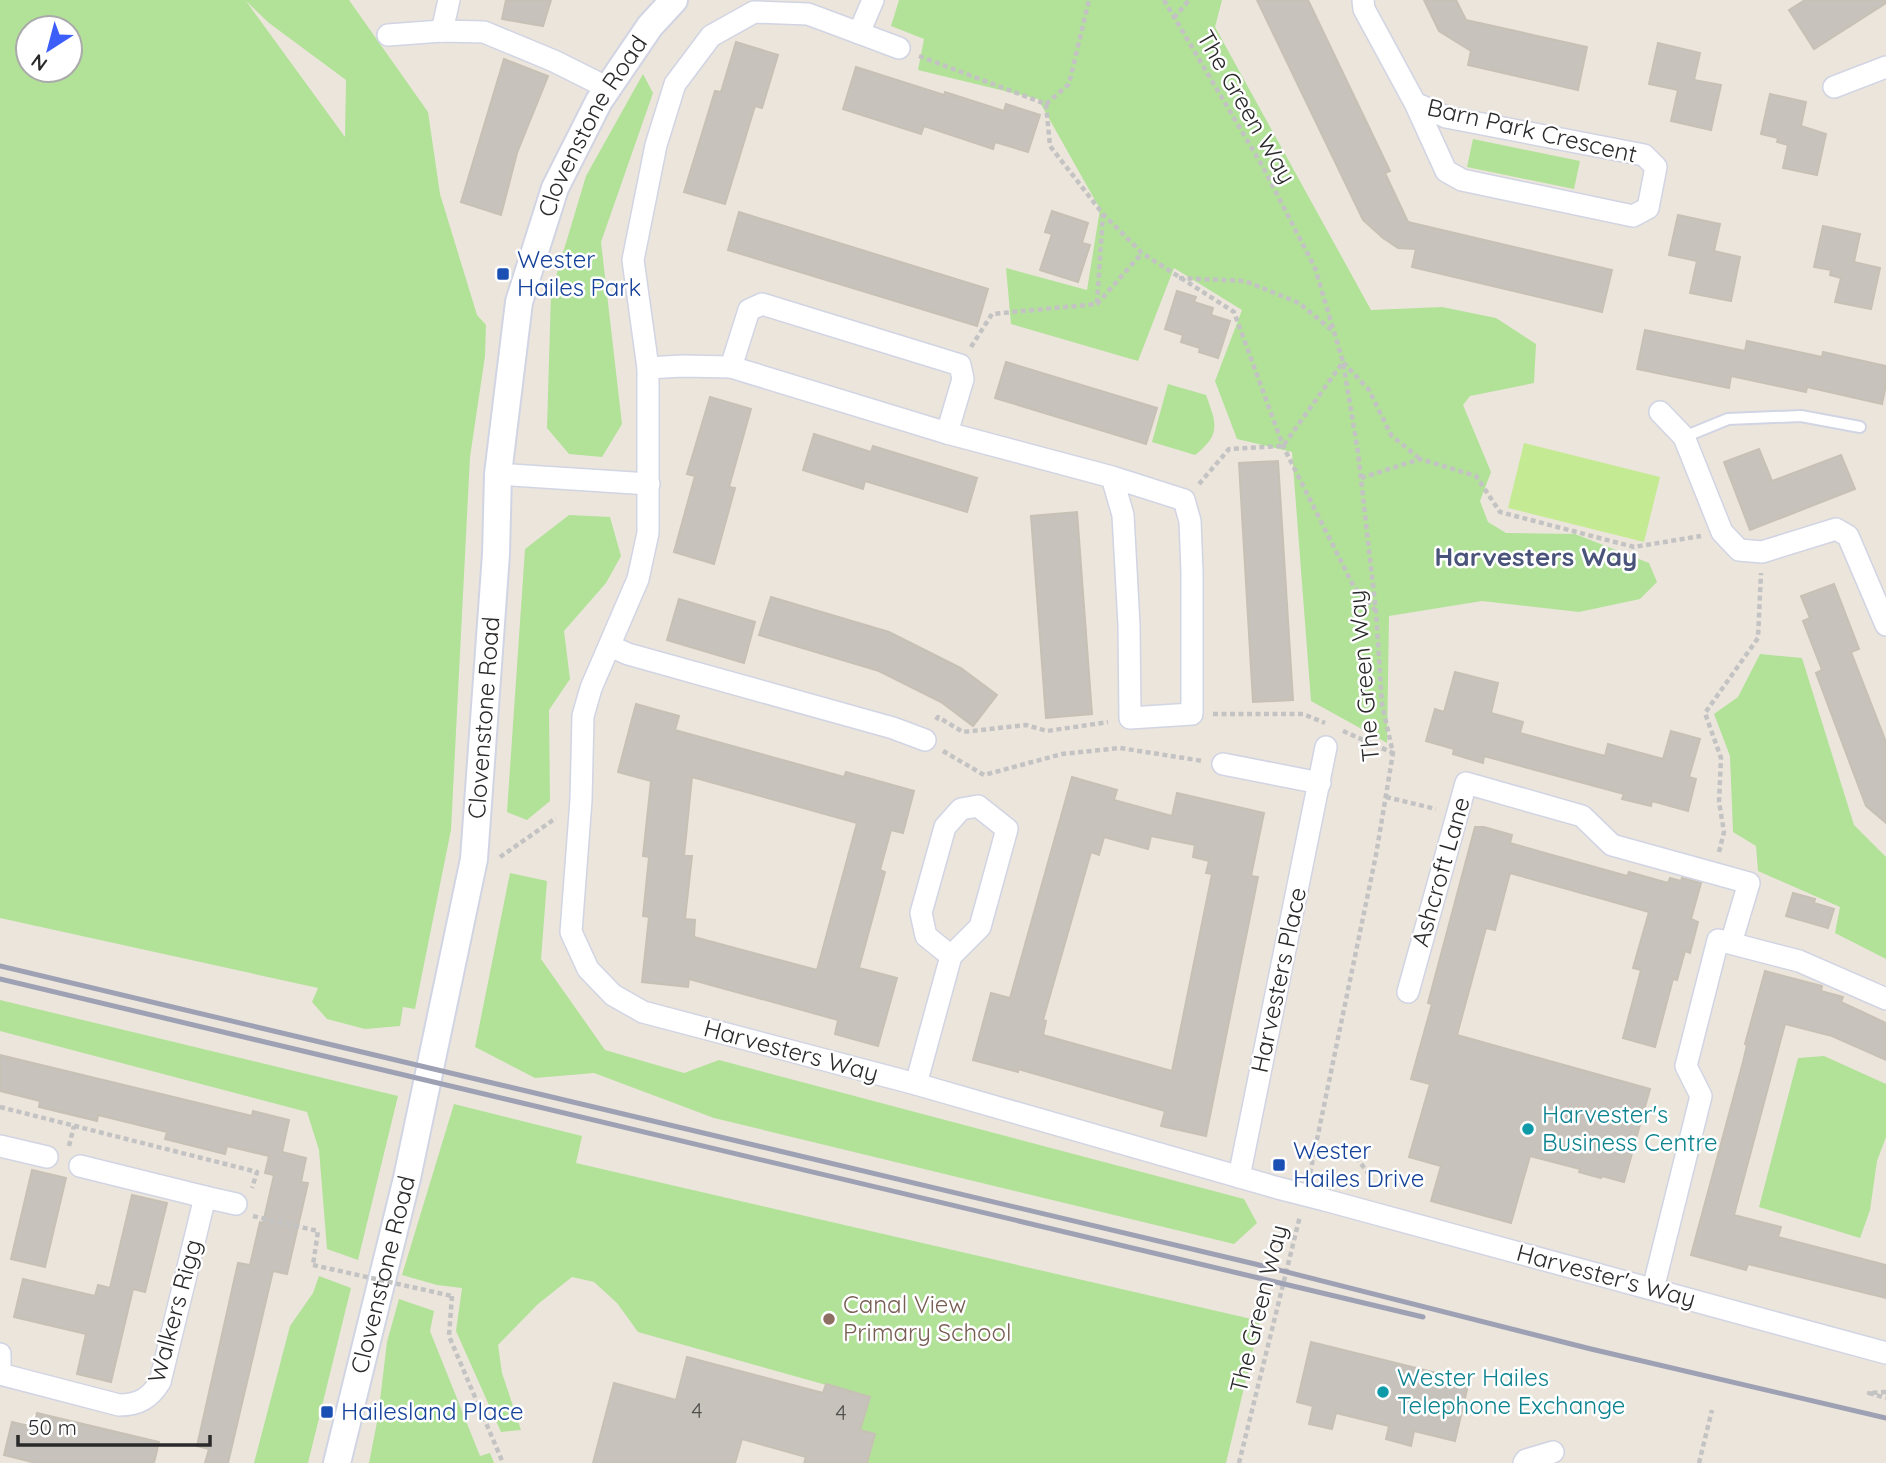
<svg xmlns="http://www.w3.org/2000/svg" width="1886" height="1463" font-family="Quicksand,sans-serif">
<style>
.green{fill:#b1e298;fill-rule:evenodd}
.pitch{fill:#c5ea94}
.building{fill:#c7c2bb;stroke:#c7c1b5;stroke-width:2;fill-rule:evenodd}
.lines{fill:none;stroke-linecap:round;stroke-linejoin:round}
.service-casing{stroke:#d1d4e3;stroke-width:14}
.minor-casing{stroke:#d1d4e3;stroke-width:24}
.tertiary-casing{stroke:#d1d4e3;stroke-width:30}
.path{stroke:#c3c3c3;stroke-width:4.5;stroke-dasharray:5 3.5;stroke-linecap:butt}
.service{stroke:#fff;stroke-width:10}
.minor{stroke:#fff;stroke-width:21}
.tertiary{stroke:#fff;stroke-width:26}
.rail{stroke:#9ea1b4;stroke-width:5}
.minor-bridge-casing{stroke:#d1d4e3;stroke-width:24;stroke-linecap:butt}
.path-bridge{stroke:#c3c3c3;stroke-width:4.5;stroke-dasharray:5 3.5;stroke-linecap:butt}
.minor-bridge{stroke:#fff;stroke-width:21}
.transit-dot{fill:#1a4fb4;stroke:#fff;stroke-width:2.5}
.culture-dot{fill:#0f9aa8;stroke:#fff;stroke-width:2.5}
.education-dot{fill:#8d6e63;stroke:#fff;stroke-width:2.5}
.labels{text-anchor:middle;stroke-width:5;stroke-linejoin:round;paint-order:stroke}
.number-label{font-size:21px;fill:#51504e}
.street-label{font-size:24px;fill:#2a2a2a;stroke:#fff}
.transit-label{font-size:24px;fill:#164399;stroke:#fff;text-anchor:start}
.culture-label{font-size:24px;fill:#0d838f;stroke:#fff;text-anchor:start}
.education-label{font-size:24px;fill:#785e54;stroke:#fff;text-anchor:start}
.neighbourhood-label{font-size:26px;font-weight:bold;fill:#4a537a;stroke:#fff}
</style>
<rect width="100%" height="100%" fill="#ece5dc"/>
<g class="green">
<path d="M0 0H349L428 112 440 194 477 315 486 325 485 356 470 457 451 830 415 1009 403 1007 400 1026 365 1029 327 1019 312 1002 318 988 0 918ZM246 1 269 23 346 80 345 137ZM28 28H70V70H28Z"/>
<path d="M899 0H1222L1215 27 1371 310 1442 307 1496 318 1536 344 1534 383 1470 396 1463 405 1491 472 1480 501 1488 522 1506 533 1575 534 1649 563 1657 582 1640 599 1579 612 1482 601 1389 616 1387 743 1311 701 1292 452 1237 439 1215 381 1242 310 1174 268 1138 361 1011 324 1006 268 1087 290 1100 209 1038 99 918 70 924 39 891 26Z"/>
<path d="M643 74 653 93 601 242 622 424 602 457 569 454 547 428 551 293 586 176Z"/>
<path d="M1473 139 1580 161 1574 189 1467 167Z"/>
<path d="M1168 384 1206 395C1216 423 1222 434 1195 455L1152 442Z"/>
<path d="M569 515 610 517 621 556 606 583 564 631 570 679 549 710 550 801 527 820 507 812 525 549Z"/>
<path d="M1760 654 1802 658 1854 825 1886 857V959L1835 933 1840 907 1758 871 1756 846 1733 832 1730 756 1714 714 1738 697Z"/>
<path d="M510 873 547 881 541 959 605 1050 684 1073 719 1060 1244 1199 1257 1223 1234 1244 714 1118 594 1073 535 1078 475 1047Z"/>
<path d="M0 1000 398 1096 358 1260 327 1249 319 1150 307 1112 0 1031Z"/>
<path d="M1824 1056 1886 1084V1137L1877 1161 1870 1210 1860 1238 1759 1207 1798 1058Z"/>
<path d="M454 1104 582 1136 576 1163 1260 1321 1226 1463H867L875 1434 860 1430 869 1397 638 1332 617 1303 594 1282 572 1277 538 1304 498 1345 502 1373 521 1430 501 1432 456 1331 462 1288 437 1285 402 1275Z"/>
<path d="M319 1276 351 1288 308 1463H254L290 1326 313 1293Z"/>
<path d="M399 1299 434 1311 430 1331 480 1456 490 1453 494 1463H369L378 1417 387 1342Z"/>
</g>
<path class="pitch" d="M1524 443 1660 477 1644 542 1508 508Z"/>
<g class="building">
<path d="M506 0H551L543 26 502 19Z"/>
<path d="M1257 0H1308L1390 171 1385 173 1408 222 1612 270 1602 312 1412 267 1416 249 1398 248 1383 238 1363 220Z"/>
<path d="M1424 0H1456L1466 20 1587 47 1578 90 1468 65 1471 51 1439 31Z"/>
<path d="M1805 0H1886V3L1814 49 1789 10Z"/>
<path d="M736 42 778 55 762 108 755 106 725 204 684 192 715 91 721 92Z"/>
<path d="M1658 43 1700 53 1694 80 1721 85 1711 130 1671 121 1678 90 1649 84Z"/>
<path d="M504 59 548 76 517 153 501 215 461 202Z"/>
<path d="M856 67 944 95 945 92 1004 111 1006 104 1040 115 1028 152 995 142 993 149 924 126 921 134 843 109Z"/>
<path d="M1770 94 1806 102 1801 126 1826 134 1817 175 1783 168 1788 145 1777 142 1778 138 1761 134Z"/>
<path d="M1052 211 1088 223 1082 243 1090 245 1078 282 1040 270 1052 234 1045 232Z"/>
<path d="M739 212 988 289 977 326 728 250Z"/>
<path d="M1678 215 1720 224 1714 251 1740 257 1731 301 1690 293 1697 261 1669 255Z"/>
<path d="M1823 226 1860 234 1854 262 1880 268 1871 309 1835 302 1841 278 1830 275 1831 270 1814 267Z"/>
<path d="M1177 291 1196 297 1194 302 1213 308 1211 315 1230 321 1218 358 1199 352 1200 348 1181 342 1183 335 1165 329Z"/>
<path d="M1645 330 1745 351 1747 341 1822 357 1823 352 1886 366V385L1882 404 1807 387 1806 392 1731 376 1729 388 1637 369Z"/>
<path d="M1006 362 1157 408 1146 444 995 398Z"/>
<path d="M710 397 751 409 729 487 735 488 714 564 674 552 695 476 687 474Z"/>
<path d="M814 434 871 452 873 446 977 478 967 512 865 481 863 489 803 470Z"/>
<path d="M1759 449 1772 481 1841 455 1855 489 1750 530 1724 462Z"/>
<path d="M1278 461 1293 700 1253 702 1239 463Z"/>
<path d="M1077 512 1092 714 1046 718 1031 516Z"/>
<path d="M1834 584 1859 649 1851 652 1886 742V823L1866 806 1816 673 1822 670 1803 621 1810 618 1801 596Z"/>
<path d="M771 597 889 632 961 668 997 695 973 726 941 702 879 671 759 635Z"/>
<path d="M679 599 755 622 744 663 667 640Z"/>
<path d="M1455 672 1498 683 1491 713 1523 722 1520 733 1571 747 1605 756 1608 744 1663 759 1671 731 1700 739 1689 777 1696 779 1688 811 1652 801 1651 806 1622 799 1624 794 1484 756 1483 763 1453 754 1454 749 1426 741 1435 709 1444 712Z"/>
<path d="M636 704 679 716 675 730 844 777 846 772 914 791 903 833 891 830 880 870 885 872 859 968 897 978 878 1046 835 1034 838 1020 689 979 688 987 642 982 649 917 643 916 649 857 643 856 651 781 618 772ZM692 777 857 823 817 970 694 937 695 920 685 919 692 856H684Z"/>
<path d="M1072 777 1117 790 1114 800 1172 816 1177 793 1264 813 1251 876 1258 877 1206 1136 1161 1126 1165 1111 1018 1069V1072L973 1060 991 993 1010 998ZM1151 836 1195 845 1193 857 1209 861 1206 873 1212 874 1172 1071 1043 1035 1046 1021 1043 1020 1091 852 1099 855 1104 837 1148 849Z"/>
<path d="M1475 827H1484L1512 835 1510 843 1627 876 1629 872 1668 883 1670 878 1681 881 1682 878 1701 883 1691 919 1698 922 1690 953 1685 951 1677 980 1673 979 1655 1047 1623 1038 1641 970 1633 968 1649 912 1510 873 1495 930 1486 928 1457 1035 1650 1089 1624 1182 1602 1176 1601 1178 1579 1172 1580 1169 1530 1156 1511 1223 1431 1201 1441 1166 1409 1157 1430 1084 1411 1079 1432 1004 1428 1003Z"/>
<path d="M1793 893 1815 899 1814 903 1834 909 1828 928 1786 916Z"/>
<path d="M1765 971 1822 986 1821 991 1843 997 1841 1002 1886 1023V1060L1832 1036 1785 1024 1734 1215 1781 1227 1778 1237 1886 1265V1298L1748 1264 1746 1270 1691 1255 1743 1062 1747 1045 1745 1044Z"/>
<path d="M0 1055 252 1116 253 1111 289 1120 282 1152 306 1158 301 1182 308 1183 287 1274 273 1271 228 1463H205L209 1449 197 1446 238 1263 250 1265 260 1222 263 1223 274 1175 265 1173 269 1156 227 1146 225 1154 165 1139 167 1132 98 1115 97 1121 39 1107 40 1101 0 1091Z"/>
<path d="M32 1170 66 1178 45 1267 11 1259Z"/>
<path d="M132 1195 167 1203 145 1292 133 1289 111 1382 77 1374 86 1334 14 1317 23 1279 95 1296 98 1285 110 1288Z"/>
<path d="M1311 1342 1469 1381 1455 1441 1414 1431 1411 1446 1386 1439 1389 1426 1336 1413 1332 1429 1309 1424 1313 1406 1297 1402Z"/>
<path d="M687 1357 823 1393 826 1384 870 1397 860 1430 875 1434 867 1463H804L806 1457 742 1439 735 1463H593L614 1383 676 1400Z"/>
<path d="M37 1413 159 1442 154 1463H36L4 1455 12 1422 29 1426 30 1422 35 1423Z"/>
</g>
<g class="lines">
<defs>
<path id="service" d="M1684 437 1728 419 1801 416 1860 427"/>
<g id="minor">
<path d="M873 0 859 33 808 14 754 12 711 36 675 84 656 145 633 260 648 368V533L638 579 591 688 583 716 581 800 571 932 588 969 613 995 643 1012 916 1084 1278 1188"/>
<path d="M1363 0 1364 9 1415 103 1446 171 1462 180 1633 216 1648 208 1656 167 1644 155 1446 117 1415 103"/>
<path d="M442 31 449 0"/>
<path d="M859 33 899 48"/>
<path d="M388 35 442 31 484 32 554 61 608 88"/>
<path d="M1834 87 1886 67"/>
<path d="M731 367 749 310 762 304 960 365 963 379 947 433"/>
<path d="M648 368 682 366 731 367 947 433 1112 477 1184 500 1190 521 1192 572V714L1130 718 1129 625 1123 515 1112 477"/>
<path d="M1660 412 1684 437 1722 532 1739 550 1762 552 1836 529 1848 536 1886 625"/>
<path d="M498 474 649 484"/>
<path d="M610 646 628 654 893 728 925 740"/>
<path d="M1223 764 1320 783"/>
<path d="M1408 992 1466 783 1582 816 1612 845 1749 883 1731 943"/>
<path d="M916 1084 951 956 980 927 1007 829 978 806 961 809 945 827 921 913 926 936 951 956"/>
<path d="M0 1146 47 1157"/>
<path d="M1239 1177 1326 747"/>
<path d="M205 1197 236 1204"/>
<path d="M1325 1200 1886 1353"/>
<path d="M1653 1289 1701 1096 1686 1066 1718 940 1799 961 1886 999"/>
<path d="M0 1354V1373"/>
<path d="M0 1374 119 1405C139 1405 150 1398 160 1382L205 1197 80 1166"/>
<path d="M1524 1463 1526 1460 1553 1452"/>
</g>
<g id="tertiary">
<path id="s1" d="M337 1463 407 1178 474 859 496 554 498 474 519 302 555 188 599 101 650 26 674 0"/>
</g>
</defs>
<use href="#service" class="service-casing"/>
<use href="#minor" class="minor-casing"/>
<use href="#tertiary" class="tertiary-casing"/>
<g class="path">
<path d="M1164 0 1263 167 1315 268 1343 362 1358 452 1376 612 1382 704 1393 753 1376 855 1310 1173"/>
<path d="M1174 18 1189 0"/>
<path d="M919 56 1046 104 1050 146 1103 214 1142 253 1234 312 1283 446 1354 587 1376 611"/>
<path d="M1046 104 1069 84 1089 0"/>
<path d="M1179 278 1245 281 1299 303 1334 332"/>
<path d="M1097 303 1103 214"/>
<path d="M971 347 992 314 1097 304 1142 253"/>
<path d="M1361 478 1420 459 1476 476 1500 512 1634 547 1701 536"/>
<path d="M1199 484 1229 449 1283 446 1343 362 1369 390 1391 435 1420 459"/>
<path d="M1213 714H1303L1325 723"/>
<path d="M936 720 938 717 963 732 1026 725 1047 731 1108 722"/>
<path d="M1343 731 1393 753"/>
<path d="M943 751 984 775 1062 754 1120 748 1203 761"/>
<path d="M1386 797 1436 809"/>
<path d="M1719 852 1724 832 1719 802 1721 758 1705 713 1758 638 1761 573"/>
<path d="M500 857 556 818"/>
<path d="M0 1107 257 1172 252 1188"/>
<path d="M69 1146 74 1126"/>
<path d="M1316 1148 1353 1153 1371 1177 1368 1189"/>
<path d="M253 1216 318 1231 313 1265"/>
<path d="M452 1296 449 1336 503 1463"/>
<path d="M1886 1392 1869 1393 1886 1398"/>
<path d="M1239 1463 1300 1216"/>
<path d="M1699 1463 1712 1410"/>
</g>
<use href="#service" class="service"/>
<use href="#minor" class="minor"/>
<use href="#tertiary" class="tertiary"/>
<g class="rail">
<path d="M0 966 1255 1264 1591 1349 1886 1418"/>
<path d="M0 979 1423 1317"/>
</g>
<defs>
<path id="minor-bridge" d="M1278 1188 1325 1200"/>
</defs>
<use href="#minor-bridge" class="minor-bridge-casing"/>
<path class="path-bridge" d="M313 1265 452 1296"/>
<use href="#minor-bridge" class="minor-bridge"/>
</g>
<g class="transit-dot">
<rect x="496" y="267" width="14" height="14" rx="3.5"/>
<rect x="1272" y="1158" width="14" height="14" rx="3.5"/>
<rect x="320" y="1405" width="14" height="14" rx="3.5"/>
</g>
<g class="culture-dot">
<circle cx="1528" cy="1129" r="7"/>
<circle cx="1383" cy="1392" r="7"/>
</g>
<circle class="education-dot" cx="829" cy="1319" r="7"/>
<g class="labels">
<g class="number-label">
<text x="697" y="1418">4</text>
<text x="841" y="1420">4</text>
</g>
<g class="street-label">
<text transform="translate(1246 107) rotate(60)" y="8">The Green Way</text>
<text dy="8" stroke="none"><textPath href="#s1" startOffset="1370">Clovenstone Road</textPath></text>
<text transform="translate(1532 131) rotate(13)" y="8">Barn Park Crescent</text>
<text transform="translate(1364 676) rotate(-95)" y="8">The Green Way</text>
<text dy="8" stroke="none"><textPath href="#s1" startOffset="761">Clovenstone Road</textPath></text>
<text transform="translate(1441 872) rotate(-74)" y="8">Ashcroft Lane</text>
<text transform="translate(1279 980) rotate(-78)" y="8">Harvesters Place</text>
<text transform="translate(791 1051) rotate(15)" y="8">Harvesters Way</text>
<text dy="8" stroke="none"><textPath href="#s1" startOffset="194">Clovenstone Road</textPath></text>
<text transform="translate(1606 1276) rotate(15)" y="8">Harvester's Way</text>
<text transform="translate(1259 1309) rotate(-76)" y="8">The Green Way</text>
<text transform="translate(175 1311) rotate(-75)" y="8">Walkers Rigg</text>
</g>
<g class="transit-label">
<text x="517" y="268">Wester<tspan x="517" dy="28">Hailes Park</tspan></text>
<text x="1293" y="1159">Wester<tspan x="1293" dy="28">Hailes Drive</tspan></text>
<text x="341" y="1420">Hailesland Place</text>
</g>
<g class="culture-label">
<text x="1542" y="1123">Harvester's<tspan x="1542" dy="28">Business Centre</tspan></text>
<text x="1397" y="1386">Wester Hailes<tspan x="1397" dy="28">Telephone Exchange</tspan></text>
</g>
<g class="education-label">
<text x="843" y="1313">Canal View<tspan x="843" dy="28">Primary School</tspan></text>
</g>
<g class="neighbourhood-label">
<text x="1536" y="566">Harvesters Way</text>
</g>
</g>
<g transform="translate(49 49) rotate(216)"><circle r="33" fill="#ffffff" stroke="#aaaaaa" stroke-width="2"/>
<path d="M0-5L12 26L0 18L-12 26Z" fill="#3c5ef9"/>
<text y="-10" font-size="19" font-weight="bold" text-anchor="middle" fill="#2a2a2a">N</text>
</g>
<path d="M18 1435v10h192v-10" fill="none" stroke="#2a2a2a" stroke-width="3.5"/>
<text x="28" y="1435" font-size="21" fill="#2a2a2a" stroke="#ffffff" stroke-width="5" paint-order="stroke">50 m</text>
</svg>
